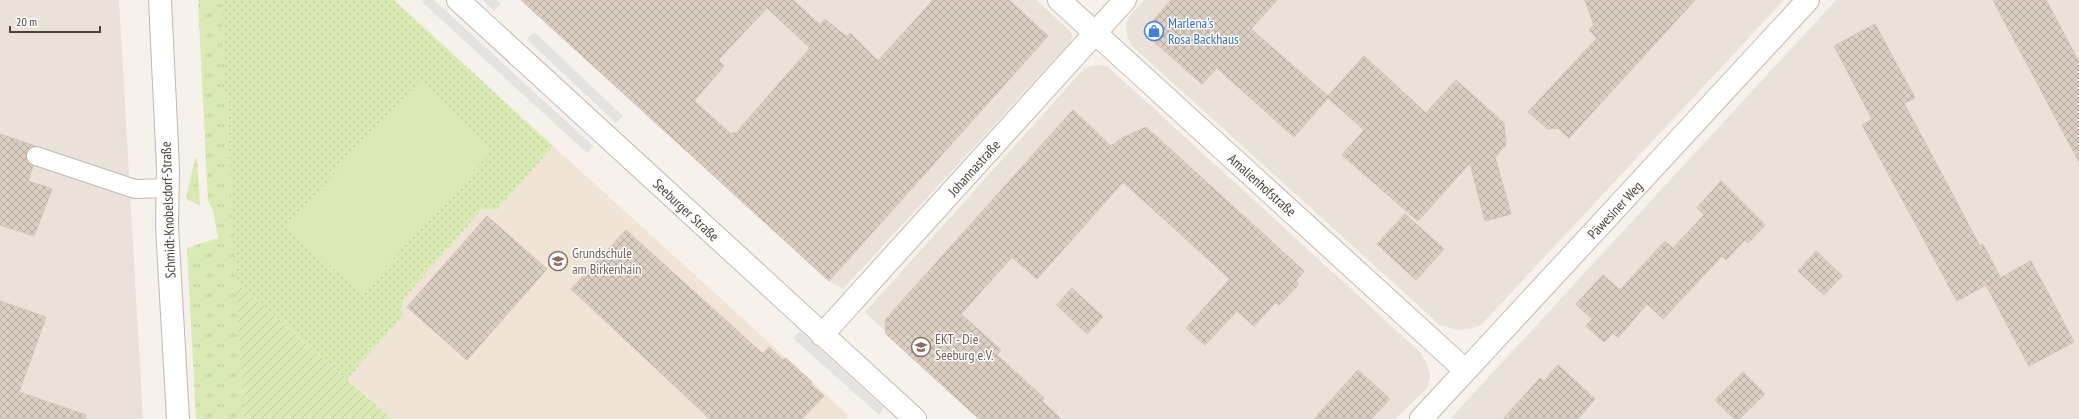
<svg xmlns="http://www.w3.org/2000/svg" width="2079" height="419" font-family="'PT Sans Narrow',sans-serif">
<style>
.residential{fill:#eae2d9}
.education{fill:#efe4d5}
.grass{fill:url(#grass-tufts)}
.park{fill:url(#park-dots)}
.garden{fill:url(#garden-furrows)}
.pitch{fill:#d9eab4}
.parking{fill:#e5e2df}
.building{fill:url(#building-cross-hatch);stroke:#d3c2b3;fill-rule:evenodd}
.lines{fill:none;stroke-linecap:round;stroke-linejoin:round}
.service-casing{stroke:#c2b8ad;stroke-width:20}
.minor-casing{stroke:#c2b8ad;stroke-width:24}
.tertiary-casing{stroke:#c2b8ad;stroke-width:24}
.service{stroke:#fff;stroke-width:18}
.minor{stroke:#fff;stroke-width:22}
.tertiary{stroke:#fff;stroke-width:22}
.labels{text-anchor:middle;stroke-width:3;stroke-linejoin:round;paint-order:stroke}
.shop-label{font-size:14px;fill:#366cbe;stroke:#fff;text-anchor:start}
.street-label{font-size:14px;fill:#4b4138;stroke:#fff}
.education-label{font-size:14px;fill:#785e54;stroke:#fff;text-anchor:start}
</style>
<defs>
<pattern id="grass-tufts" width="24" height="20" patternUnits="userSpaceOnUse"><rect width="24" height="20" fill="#d9eab4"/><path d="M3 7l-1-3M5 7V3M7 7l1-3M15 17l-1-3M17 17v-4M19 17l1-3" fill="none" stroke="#bcca9c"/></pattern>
<pattern id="park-dots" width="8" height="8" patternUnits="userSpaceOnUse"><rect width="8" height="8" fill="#d9eab4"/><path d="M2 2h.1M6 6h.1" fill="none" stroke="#bcca9c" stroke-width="1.8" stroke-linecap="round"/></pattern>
<pattern id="garden-furrows" width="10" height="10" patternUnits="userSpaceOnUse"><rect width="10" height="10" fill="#d9eab4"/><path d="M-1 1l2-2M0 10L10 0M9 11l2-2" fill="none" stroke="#bcca9c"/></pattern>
<pattern id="building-cross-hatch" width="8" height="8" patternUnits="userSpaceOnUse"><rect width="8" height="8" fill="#dbcec3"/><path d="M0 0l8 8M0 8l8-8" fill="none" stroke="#b4a99f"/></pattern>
</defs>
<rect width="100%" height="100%" fill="#f6f1eb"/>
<g class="residential">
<path d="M0 0H119L143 419H0Z"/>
<path d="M521 0H1036L1068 29 1072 35 1071 41 843 289 829 281Z"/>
<path d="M1144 0H1784L1482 324 1470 329 1456 330 1440 325 1132 46 1127 36 1126 24 1131 14Z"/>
<path d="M1836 0H2079V419H1450Z"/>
<path d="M1098 65 1107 66 1421 353 1427 364 1430 376 1427 388 1395 419H979L865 312 1081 72 1090 66Z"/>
</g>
<path class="education" d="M553 146 786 358 849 416 846 419H392L347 379 402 317V301L482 209 497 210Z"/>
<g class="grass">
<path d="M198 0H221L244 419H196L187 248 218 238 213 210 208 201Z"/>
<path d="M195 158 197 159 200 205 186 199Z"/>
</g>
<path class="park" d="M221 0H394L553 146 497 210 482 209 402 301V317L347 379 236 282Z"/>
<path class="garden" d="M236 282 392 419H244Z"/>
<path class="pitch" d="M419 81 492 151 361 294 286 226Z"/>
<g class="parking">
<path d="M424 0H434L593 146 587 153 422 2Z"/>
<path d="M483 0H496L501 4 494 11Z"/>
<path d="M534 32 623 116 616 123 527 39Z"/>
<path d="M800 331 884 408 879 415 793 338Z"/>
</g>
<g class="building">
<path d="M521 0H793L820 25 825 19 847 37 850 33 878 61 933 0H1009L1048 36 829 281ZM767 8 810 48 735 134 733 132 731 134 694 101 724 66 718 60Z"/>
<path d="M1171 0H1277L1251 29 1328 96 1364 56 1426 113 1456 80 1504 123 1506 145 1495 157 1511 214 1485 221 1470 163 1418 221 1342 155 1364 130 1328 98 1294 137 1217 68 1202 84 1143 32Z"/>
<path d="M1585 0H1695L1569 138 1558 128 1548 129 1528 112 1597 38 1589 30 1594 25Z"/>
<path d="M1993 0H2046L2079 62V162Z"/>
<path d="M1875 24 1915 98 1904 103 1980 246 1983 244 2000 277 1989 284 2031 261 2074 342 2029 366 1986 285 1957 301 1862 125 1872 119 1834 46Z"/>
<path d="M1073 110 1111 146 1122 138 1146 127 1304 271 1296 281 1299 284 1279 305 1276 302 1254 326 1237 311 1205 345 1186 328 1230 279 1123 182 1037 279 1012 257 961 314 1001 350 997 355 1044 398 1042 401 1061 419H979L886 334 885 320Z"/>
<path d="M0 134 35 146 29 148 26 153 28 163 33 166 28 181 52 189 34 236 0 225Z"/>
<path d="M1721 181 1765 225 1748 243 1745 240 1726 260 1722 256 1663 319 1647 304 1618 338 1613 333 1604 342 1586 326 1592 319 1576 304 1603 275 1620 290 1665 241 1673 248 1704 215 1697 208Z"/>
<path d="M1405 214 1444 249 1416 280 1377 244Z"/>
<path d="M487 216 547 269 467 360 407 307Z"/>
<path d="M626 230 763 354 769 347 783 360 786 358 812 382 811 384 824 396 802 419H710L571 289Z"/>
<path d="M1816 251 1842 276 1824 295 1798 271Z"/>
<path d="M1072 288 1103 317 1087 334 1057 305Z"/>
<path d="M0 301 46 317 19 392 86 415 85 419H0Z"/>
<path d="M1558 365 1595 399 1578 419H1503L1540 378 1544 381Z"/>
<path d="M1358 370 1390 399 1371 419H1314Z"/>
<path d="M1743 372 1765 394 1739 419H1734L1715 400Z"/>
</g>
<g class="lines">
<defs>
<path id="service" d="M36 156 135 189 167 188"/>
<g id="minor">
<path d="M1059 0 1465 370"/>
<path d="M822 335 1125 0"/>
</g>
<g id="tertiary">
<path d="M160 0 168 168 167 226 178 419"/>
<path d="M458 0 915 419"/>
<path d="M1421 419 1808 0"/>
</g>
</defs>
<use href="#service" class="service-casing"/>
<use href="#minor" class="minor-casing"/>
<use href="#tertiary" class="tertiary-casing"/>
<use href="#service" class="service"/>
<use href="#minor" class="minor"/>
<use href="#tertiary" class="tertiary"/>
</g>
<defs>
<symbol id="shop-ring" viewBox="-11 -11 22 22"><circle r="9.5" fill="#fff" stroke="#3f7fe0" stroke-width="1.5"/><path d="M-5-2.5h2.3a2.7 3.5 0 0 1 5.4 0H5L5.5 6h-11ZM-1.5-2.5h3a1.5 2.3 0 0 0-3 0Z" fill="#3f7fe0"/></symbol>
<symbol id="school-ring" viewBox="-11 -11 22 22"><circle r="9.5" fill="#fff" stroke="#8d6e63" stroke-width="1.5"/><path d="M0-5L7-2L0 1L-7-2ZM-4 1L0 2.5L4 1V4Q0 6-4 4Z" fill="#8d6e63"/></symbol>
</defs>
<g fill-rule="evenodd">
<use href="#shop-ring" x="1143" y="20" width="22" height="22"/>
<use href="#school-ring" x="547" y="250" width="22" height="22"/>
<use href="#school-ring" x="910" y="336" width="22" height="22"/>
</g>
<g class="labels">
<g class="shop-label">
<text x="1168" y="28">Marlena's<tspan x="1168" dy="16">Rosa Backhaus</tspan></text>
</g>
<g class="street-label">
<text transform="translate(974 168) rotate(-48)" y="5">Johannastraße</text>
<text transform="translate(1262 185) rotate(42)" y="5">Amalienhofstraße</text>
<text transform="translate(168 210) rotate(-92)" y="5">Schmidt-Knobelsdorf-Straße</text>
<text transform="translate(686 210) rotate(43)" y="5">Seeburger Straße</text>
<text transform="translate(1615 210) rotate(-47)" y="5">Päwesiner Weg</text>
</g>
<g class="education-label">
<text x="572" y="258">Grundschule<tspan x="572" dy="16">am Birkenhain</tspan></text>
<text x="935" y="344">EKT - Die<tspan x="935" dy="16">Seeburg e.V.</tspan></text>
</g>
</g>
<path d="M10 26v6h90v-6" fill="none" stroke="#4b4138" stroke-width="2"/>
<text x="16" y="26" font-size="12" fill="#4b4138" stroke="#ffffff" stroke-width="3" paint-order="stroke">20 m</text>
</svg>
